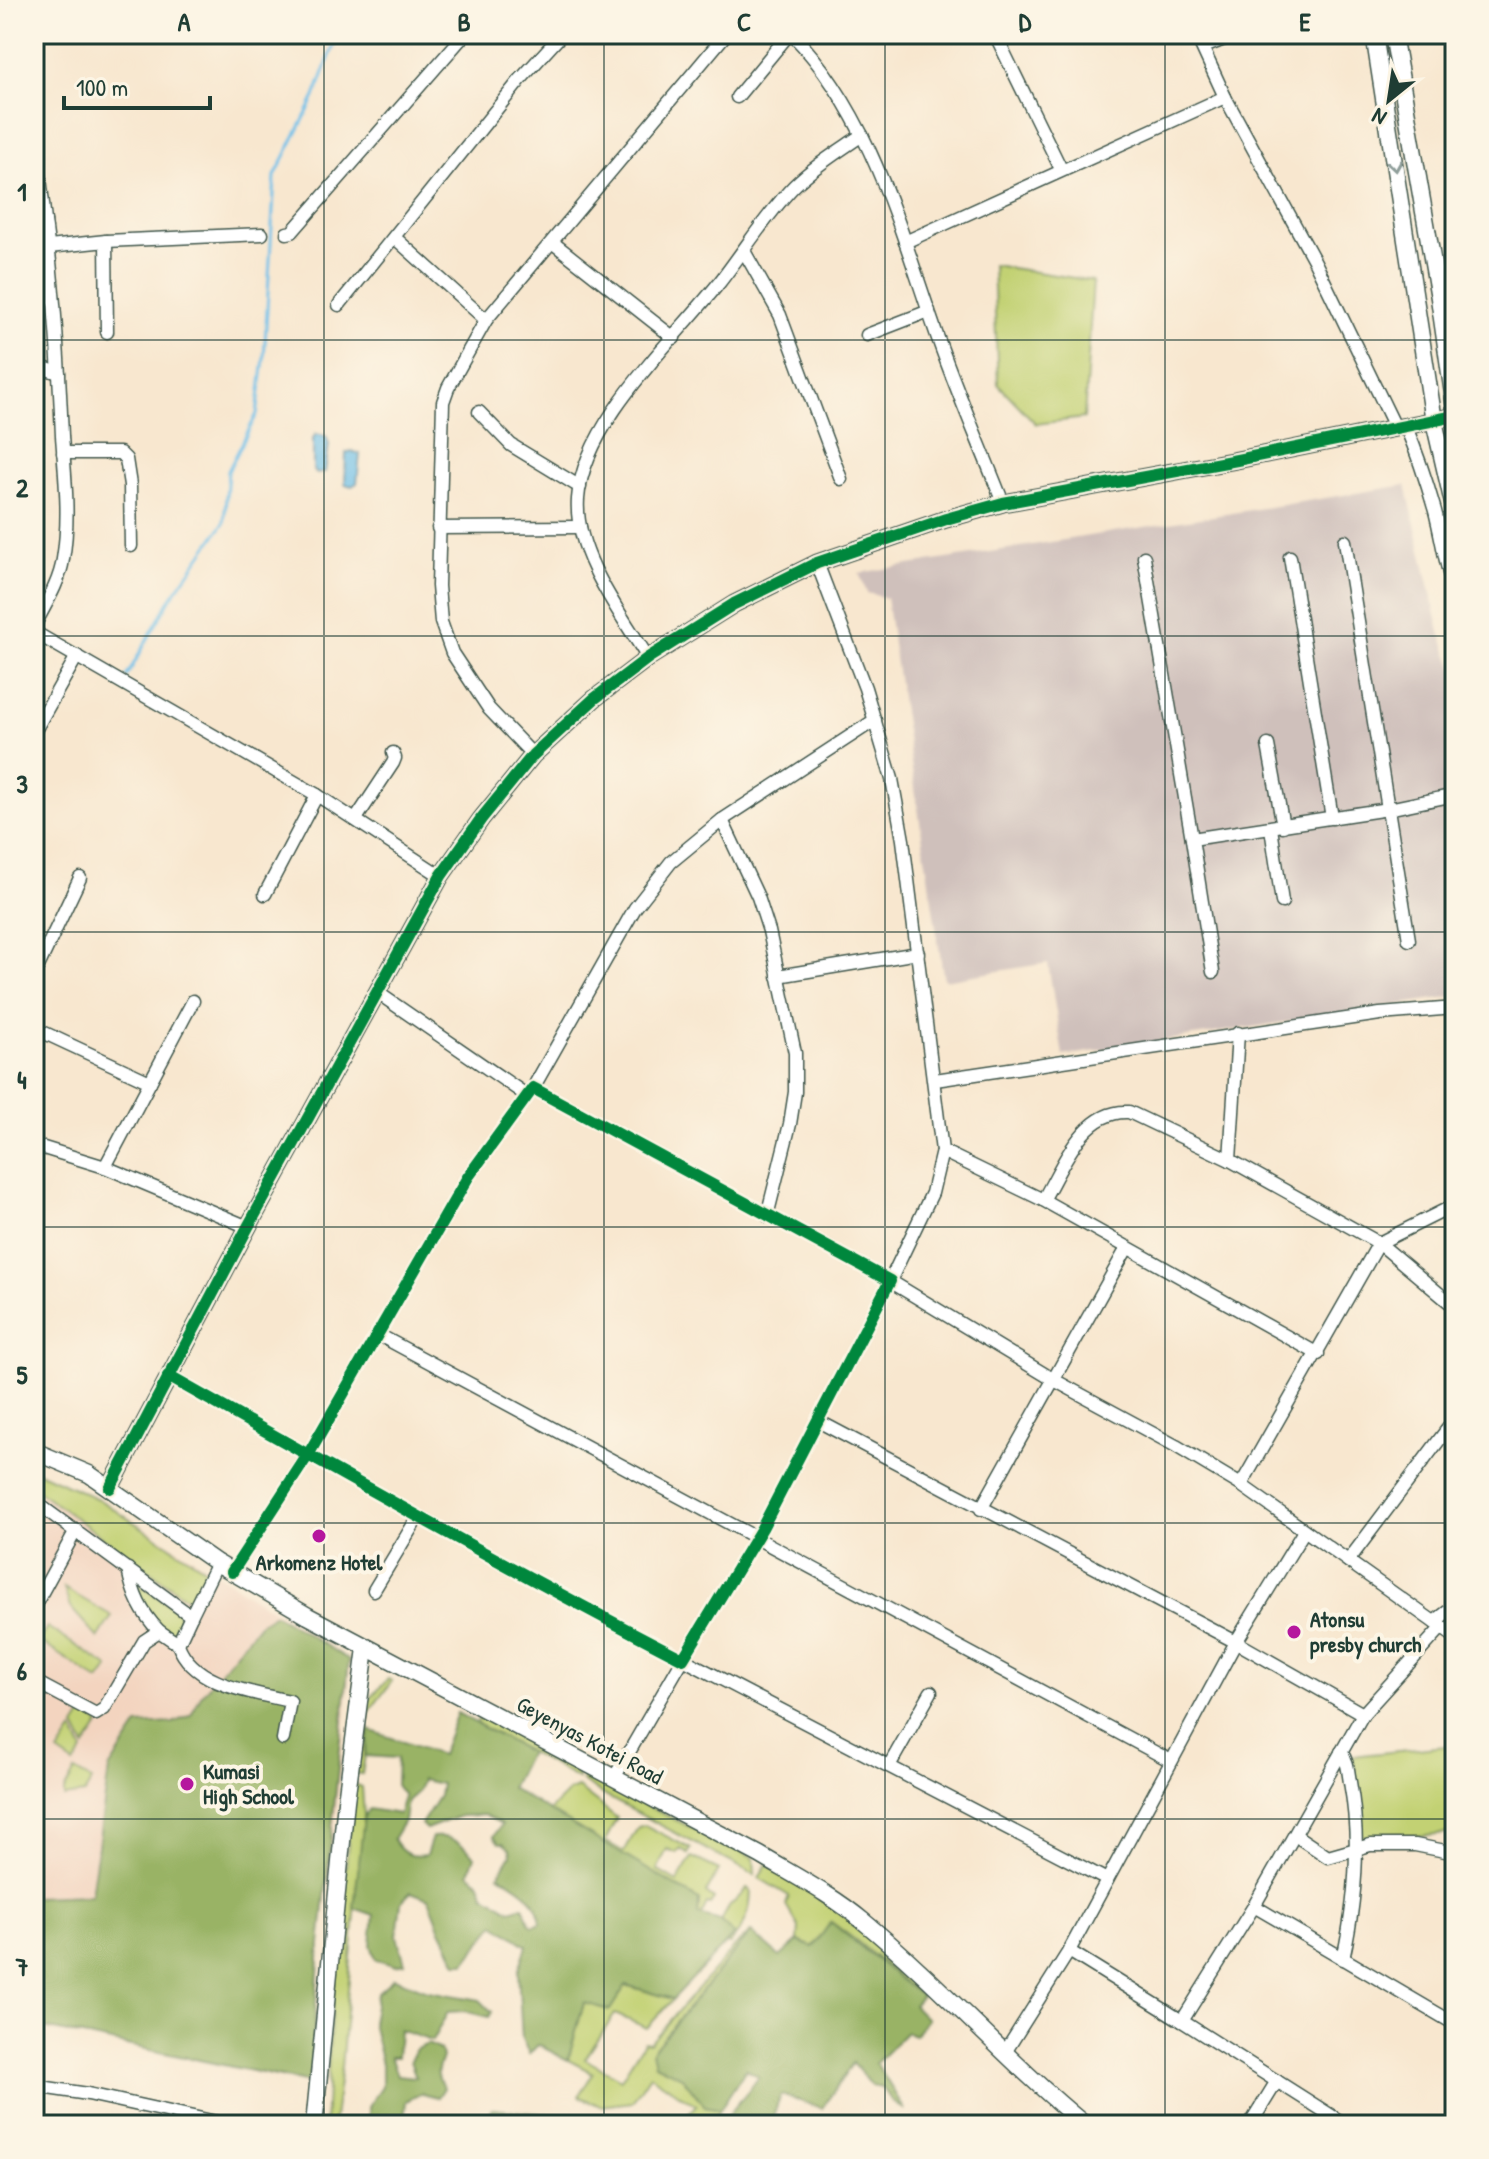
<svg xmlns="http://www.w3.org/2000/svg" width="1489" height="2159" font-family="'Patrick Hand',sans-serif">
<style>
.built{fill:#f3d4bf}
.industrial{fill:#cfc0bb}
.green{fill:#c2d173;stroke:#708754;stroke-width:2}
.forest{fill:#99b365;stroke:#5c784c;stroke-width:2;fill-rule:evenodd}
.water{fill:#6dbfe9;stroke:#467e8e;stroke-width:2}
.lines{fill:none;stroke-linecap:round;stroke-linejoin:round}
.stream{stroke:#6dbfe9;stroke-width:3}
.street-casing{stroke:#40564b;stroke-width:15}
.secondary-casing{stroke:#40564b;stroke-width:19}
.street{stroke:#fff;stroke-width:12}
.secondary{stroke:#fff;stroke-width:16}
.cycleway-casing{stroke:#fcf5e5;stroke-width:17}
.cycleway{stroke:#00873e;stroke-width:12}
.oneway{stroke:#8f9e9a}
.grid{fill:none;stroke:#1f3d34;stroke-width:2;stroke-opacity:0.55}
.poi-dot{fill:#b5179e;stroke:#fcf5e5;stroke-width:3}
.labels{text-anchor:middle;stroke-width:8;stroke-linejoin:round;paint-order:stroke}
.poi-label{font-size:22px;font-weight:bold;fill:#1f3d34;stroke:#fcf5e5;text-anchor:start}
.street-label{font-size:22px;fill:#1f3d34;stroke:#fcf5e5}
.neatline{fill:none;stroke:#1f3d34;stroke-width:3}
.grid-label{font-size:26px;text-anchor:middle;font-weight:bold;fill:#1f3d34}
</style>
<rect width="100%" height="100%" fill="#fcf5e5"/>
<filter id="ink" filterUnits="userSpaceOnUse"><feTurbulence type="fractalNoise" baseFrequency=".0125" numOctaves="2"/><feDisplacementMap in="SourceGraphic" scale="16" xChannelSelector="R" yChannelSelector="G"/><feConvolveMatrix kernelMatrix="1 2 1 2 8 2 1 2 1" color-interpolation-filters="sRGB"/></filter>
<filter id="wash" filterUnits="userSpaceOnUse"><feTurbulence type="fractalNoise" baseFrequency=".006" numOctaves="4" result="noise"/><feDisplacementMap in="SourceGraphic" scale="32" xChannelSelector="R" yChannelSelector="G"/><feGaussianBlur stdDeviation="1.8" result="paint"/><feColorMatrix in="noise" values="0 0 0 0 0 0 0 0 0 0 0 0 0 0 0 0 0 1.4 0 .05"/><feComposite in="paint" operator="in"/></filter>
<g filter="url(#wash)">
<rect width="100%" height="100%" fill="#f8e7cf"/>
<path class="built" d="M34 1469 99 1498 351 1660 335 1824 319 1957 310 2084 143 2048 34 2028Z"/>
<path class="industrial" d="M1406 485 1440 632 1455 672V996L1063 1056 1048 963 944 980 886 598 867 593 859 573Z"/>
<g class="green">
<path d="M993 265 1093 281 1084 418 1036 424 998 384Z"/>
<path d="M34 1470 98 1499 212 1573 194 1603 34 1488Z"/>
<path d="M132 1579 178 1611 179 1629 176 1634 150 1620Z"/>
<path d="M64 1588 112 1616 98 1638 70 1607Z"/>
<path d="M47 1627 109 1667 99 1681 39 1641Z"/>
<path d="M388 1679 392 1681 369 1712 367 1726 369 1730 362 1774 355 1773 367 1702Z"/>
<path d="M84 1713 100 1724 85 1747 75 1727Z"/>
<path d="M483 1713 577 1768 578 1779 476 1723Z"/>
<path d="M73 1730 83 1751 74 1764 58 1753Z"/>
<path d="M1455 1745V1832L1362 1842 1352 1756Z"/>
<path d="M75 1771 92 1781 84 1794 64 1797V1791Z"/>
<path d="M586 1772 645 1805 754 1858 755 1875 607 1797 582 1781Z"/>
<path d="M354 1784 362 1787 364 1816 341 2067 333 2125H325L331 2018Z"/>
<path d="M578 1788 617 1818 605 1841 624 1852 638 1827 645 1825 691 1849 688 1854 681 1849 677 1853 667 1849 657 1870 677 1882 692 1857 719 1870 706 1893 714 1899 710 1905 707 1904 701 1916H698L699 1900 549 1811 568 1792Z"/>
<path d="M767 1864 819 1895 929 1985 921 1996 858 1942 831 1922 813 1947 798 1941 799 1927 786 1905 789 1896 759 1878Z"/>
<path d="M747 1889 751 1891C750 1917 745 1924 730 1944L726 1943 734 1935 721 1921 729 1907Z"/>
<path d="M751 1932 652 2051 655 2064 682 2077 705 2106 720 2109 713 2121 691 2124 684 2119 696 2105 650 2075 632 2102 600 2106 579 2096 593 2073 568 2060 584 2003 625 1985 673 1999 647 2028 615 2014 585 2059 621 2079 644 2042 650 2043 738 1943Z"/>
</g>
<g class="forest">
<path d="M275 1614 349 1660 320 1945 310 2083 34 2026V1897L91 1895 109 1769 138 1725 173 1723 191 1715 202 1694 259 1624Z"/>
<path d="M457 1713 529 1752 511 1788 699 1900 698 1915 721 1921 734 1935 673 1999 626 1985 610 2010 584 2003 568 2060 538 2045 529 2054 522 2039 518 1972 527 1946 495 1924 465 1963H457L441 1930 429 1899 411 1892 401 1902 397 1936 405 1963 395 1965 376 1960 371 1945 374 1915 354 1908 364 1816 369 1809 399 1814 404 1796 396 1785 397 1758 365 1756 369 1730 441 1755ZM422 1780 441 1784 439 1796 421 1824 426 1829 460 1816 484 1815 502 1824 494 1836 499 1843H503L510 1849 511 1855 499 1875C520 1888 538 1896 541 1923L533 1926 530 1924 523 1906 511 1910 484 1894 480 1883 469 1873 475 1856C461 1843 452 1835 432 1837L426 1855C410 1858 401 1853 393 1839L404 1821 407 1801 418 1791Z"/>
<path d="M831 1922 921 1996 913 2005 927 2019 915 2035 907 2032 876 2063 905 2110 893 2102 882 2088 872 2086 853 2063 822 2108 781 2095 770 2125H726L727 2117 759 2077 746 2069 720 2109 705 2106 682 2077 655 2064 652 2051 751 1932 780 1957 798 1941 813 1947Z"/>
<path d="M394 1978 428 1991 480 2000 492 2012 489 2017 464 2011 448 2012 432 2041 399 2030 397 2057H390L397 2075 416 2077 410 2061 416 2049 428 2044 440 2050 442 2058C436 2070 436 2077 444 2088L438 2097 422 2093 406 2101 404 2119 411 2125H368V2107L382 2086V2064L372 2023 377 1993Z"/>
<path d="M492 2109 573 2117 570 2125H481Z"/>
</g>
<g class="water">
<path d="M316 434 326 436 329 444 325 472 317 474 313 470V438Z"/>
<path d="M351 451 360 454 357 483 352 486 345 484 346 453Z"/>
</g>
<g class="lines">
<path class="stream" d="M127 676 169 601 224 523 228 471 257 414 264 359 275 176 315 97 338 34"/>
</g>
</g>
<g filter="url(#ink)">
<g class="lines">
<defs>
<g id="street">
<path d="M792 34C869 112 899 226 934 327 954 386 980 444 1003 503"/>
<path d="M995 34 1061 169"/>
<path d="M1196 34 1225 97 1315 262 1396 429"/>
<path d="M1204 47 1237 34"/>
<path d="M737 97 789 34"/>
<path d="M34 125 45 221"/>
<path d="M34 221H45C55 292 59 364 62 436 65 476 70 518 63 559 60 582 45 605 34 626"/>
<path d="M287 233 292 232 465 34"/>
<path d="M394 237 486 320"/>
<path d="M106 241 107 332"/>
<path d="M552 242 674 338"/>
<path d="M905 242 1225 97"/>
<path d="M49 247 106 241 262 234"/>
<path d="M744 251 780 315 841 479"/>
<path d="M339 305 520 80 562 34"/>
<path d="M867 335 929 311"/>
<path d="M34 365 59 373"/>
<path d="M479 412 511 445 580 487"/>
<path d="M1406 427C1418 455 1427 483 1435 511 1442 538 1445 566 1455 592"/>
<path d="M63 453H120L126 459 130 485 131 546"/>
<path d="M438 528 580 527"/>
<path d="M1144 557 1192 839"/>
<path d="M1290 557 1332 818"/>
<path d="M817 563 865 688 892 779 903 840 942 1151 932 1193 890 1281 1054 1380 1176 1446 1241 1485 1455 1637"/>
<path d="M34 632 317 795 441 876"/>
<path d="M648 658C621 614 574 553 578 499 583 423 673 341 719 283 744 251 766 215 794 186 814 166 839 151 862 135"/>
<path d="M34 732 77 656"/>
<path d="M1268 745 1283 826"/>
<path d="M533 755 489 709 452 653 441 622 438 586 443 402 448 388 486 320 726 34"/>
<path d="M356 819 393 763 395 758 393 753"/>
<path d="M722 820 758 897 769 931 795 1053V1092L790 1124 767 1216"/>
<path d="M1271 828 1282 902"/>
<path d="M265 894 317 795"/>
<path d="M1409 940 1388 809 1455 795"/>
<path d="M1213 972 1192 839 1388 809 1345 541"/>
<path d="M34 975 80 878"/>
<path d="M778 976 918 953"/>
<path d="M378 993 526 1095"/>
<path d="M34 1028 150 1082"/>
<path d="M935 1080 1380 1014 1455 1008"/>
<path d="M533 1088 635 908 671 862 722 820 875 720"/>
<path d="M34 1145 105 1167 248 1227"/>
<path d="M942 1151 1043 1200C1063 1166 1083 1109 1129 1112L1230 1160 1379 1243 1455 1205"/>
<path d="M1230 1160 1238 1033"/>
<path d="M105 1167 193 1001"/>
<path d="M1043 1200 1318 1354"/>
<path d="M379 1335 1171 1761"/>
<path d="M168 1376C338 1472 509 1569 683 1659L762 1528 890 1281 533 1088 468 1177 308 1455 232 1572"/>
<path d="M818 1421 1236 1642 1363 1714"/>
<path d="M1241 1485 1379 1243 1455 1307"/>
<path d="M34 1501 191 1616 217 1563"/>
<path d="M981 1509 1127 1248"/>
<path d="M1348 1561 1455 1419"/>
<path d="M128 1569C133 1595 141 1612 159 1631"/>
<path d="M374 1590 418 1517"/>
<path d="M34 1607 76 1530"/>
<path d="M191 1616 178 1644C193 1686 252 1692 290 1701L283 1739"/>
<path d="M1434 1622 1455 1606"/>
<path d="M34 1681 96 1714 104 1709 144 1641 159 1631 178 1644"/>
<path d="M1341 1752C1348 1761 1348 1771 1350 1782 1361 1841 1356 1900 1343 1959"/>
<path d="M889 1766 931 1692"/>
<path d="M614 1778 683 1659 1107 1880"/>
<path d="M1295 1835 1328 1857 1370 1845H1415L1455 1853"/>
<path d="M1254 1906 1455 2024"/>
<path d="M1069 1951 1182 2021 1254 1906 1363 1714 1442 1627"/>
<path d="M1182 2021 1346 2125"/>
<path d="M1004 2054 1069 1951 1236 1642 1304 1531"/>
<path d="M34 2086 88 2094 230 2125"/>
<path d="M1250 2125 1277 2081"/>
</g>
<g id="secondary">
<path d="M1374 34 1434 421 1455 512"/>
<path d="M1393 34 1439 298 1455 408"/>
<path d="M34 1451 89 1474 217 1563 308 1616 760 1855C795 1876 832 1895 863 1921 941 1985 1007 2061 1085 2125"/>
<path d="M110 1488 248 1227 441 876 481 819 533 755 594 699 648 658 734 604 817 563 946 519 1003 503 1237 460 1455 416"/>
<path d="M314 2125 346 1801 366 1648"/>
</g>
</defs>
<use href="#street" class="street-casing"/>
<use href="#secondary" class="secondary-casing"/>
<use href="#street" class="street"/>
<use href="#secondary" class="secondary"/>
<defs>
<g id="cycleway">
<path d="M168 1376C338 1472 509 1569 683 1659L762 1528 890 1281 533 1088 468 1177 308 1455 232 1572"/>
<path d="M110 1488 248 1227 441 876 481 819 533 755 594 699 648 658 734 604 817 563 946 519 1003 503 1237 460 1455 416"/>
</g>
</defs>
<use href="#cycleway" class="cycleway-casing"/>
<use href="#cycleway" class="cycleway"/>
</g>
<defs><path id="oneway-chevron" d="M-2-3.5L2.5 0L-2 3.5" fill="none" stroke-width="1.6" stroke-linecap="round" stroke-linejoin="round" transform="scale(2)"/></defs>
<use class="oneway" href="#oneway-chevron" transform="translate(1395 166) rotate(82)"/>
</g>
<path class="grid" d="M324 34V2125M604 34V2125M885 34V2125M1165 34V2125M34 340H1455M34 636H1455M34 932H1455M34 1227H1455M34 1523H1455M34 1819H1455"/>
<g class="poi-dot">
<circle cx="319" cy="1536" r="8"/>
<circle cx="1294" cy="1632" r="8"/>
<circle cx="187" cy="1784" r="8"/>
</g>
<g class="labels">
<g class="poi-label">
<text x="319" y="1570" text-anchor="middle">Arkomenz Hotel</text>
<text x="1310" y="1627">Atonsu<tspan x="1310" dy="25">presby church</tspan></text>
<text x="203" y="1779">Kumasi<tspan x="203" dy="25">High School</tspan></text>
</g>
<g class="street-label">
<text transform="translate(590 1740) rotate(28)" y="8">Geyenyas Kotei Road</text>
</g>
</g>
<rect width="1489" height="2159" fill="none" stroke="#fcf5e5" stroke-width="88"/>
<g transform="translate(1389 100) rotate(210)" stroke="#fcf5e5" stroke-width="6" paint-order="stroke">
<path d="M0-6L14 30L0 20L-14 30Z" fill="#1f3d34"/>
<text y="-12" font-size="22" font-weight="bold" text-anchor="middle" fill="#1f3d34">N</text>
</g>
<path d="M64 96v12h146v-12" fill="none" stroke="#1f3d34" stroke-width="4"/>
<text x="76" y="96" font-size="24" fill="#1f3d34" stroke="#fcf5e5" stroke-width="6" paint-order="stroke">100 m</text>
<rect x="44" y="44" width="1401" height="2071" class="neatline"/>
<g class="grid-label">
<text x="184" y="31">A</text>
<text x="464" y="31">B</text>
<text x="744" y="31">C</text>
<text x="1025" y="31">D</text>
<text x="1305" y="31">E</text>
<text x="22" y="201">1</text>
<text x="22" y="497">2</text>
<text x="22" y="793">3</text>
<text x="22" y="1089">4</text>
<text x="22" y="1384">5</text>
<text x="22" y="1680">6</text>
<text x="22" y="1976">7</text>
</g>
</svg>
